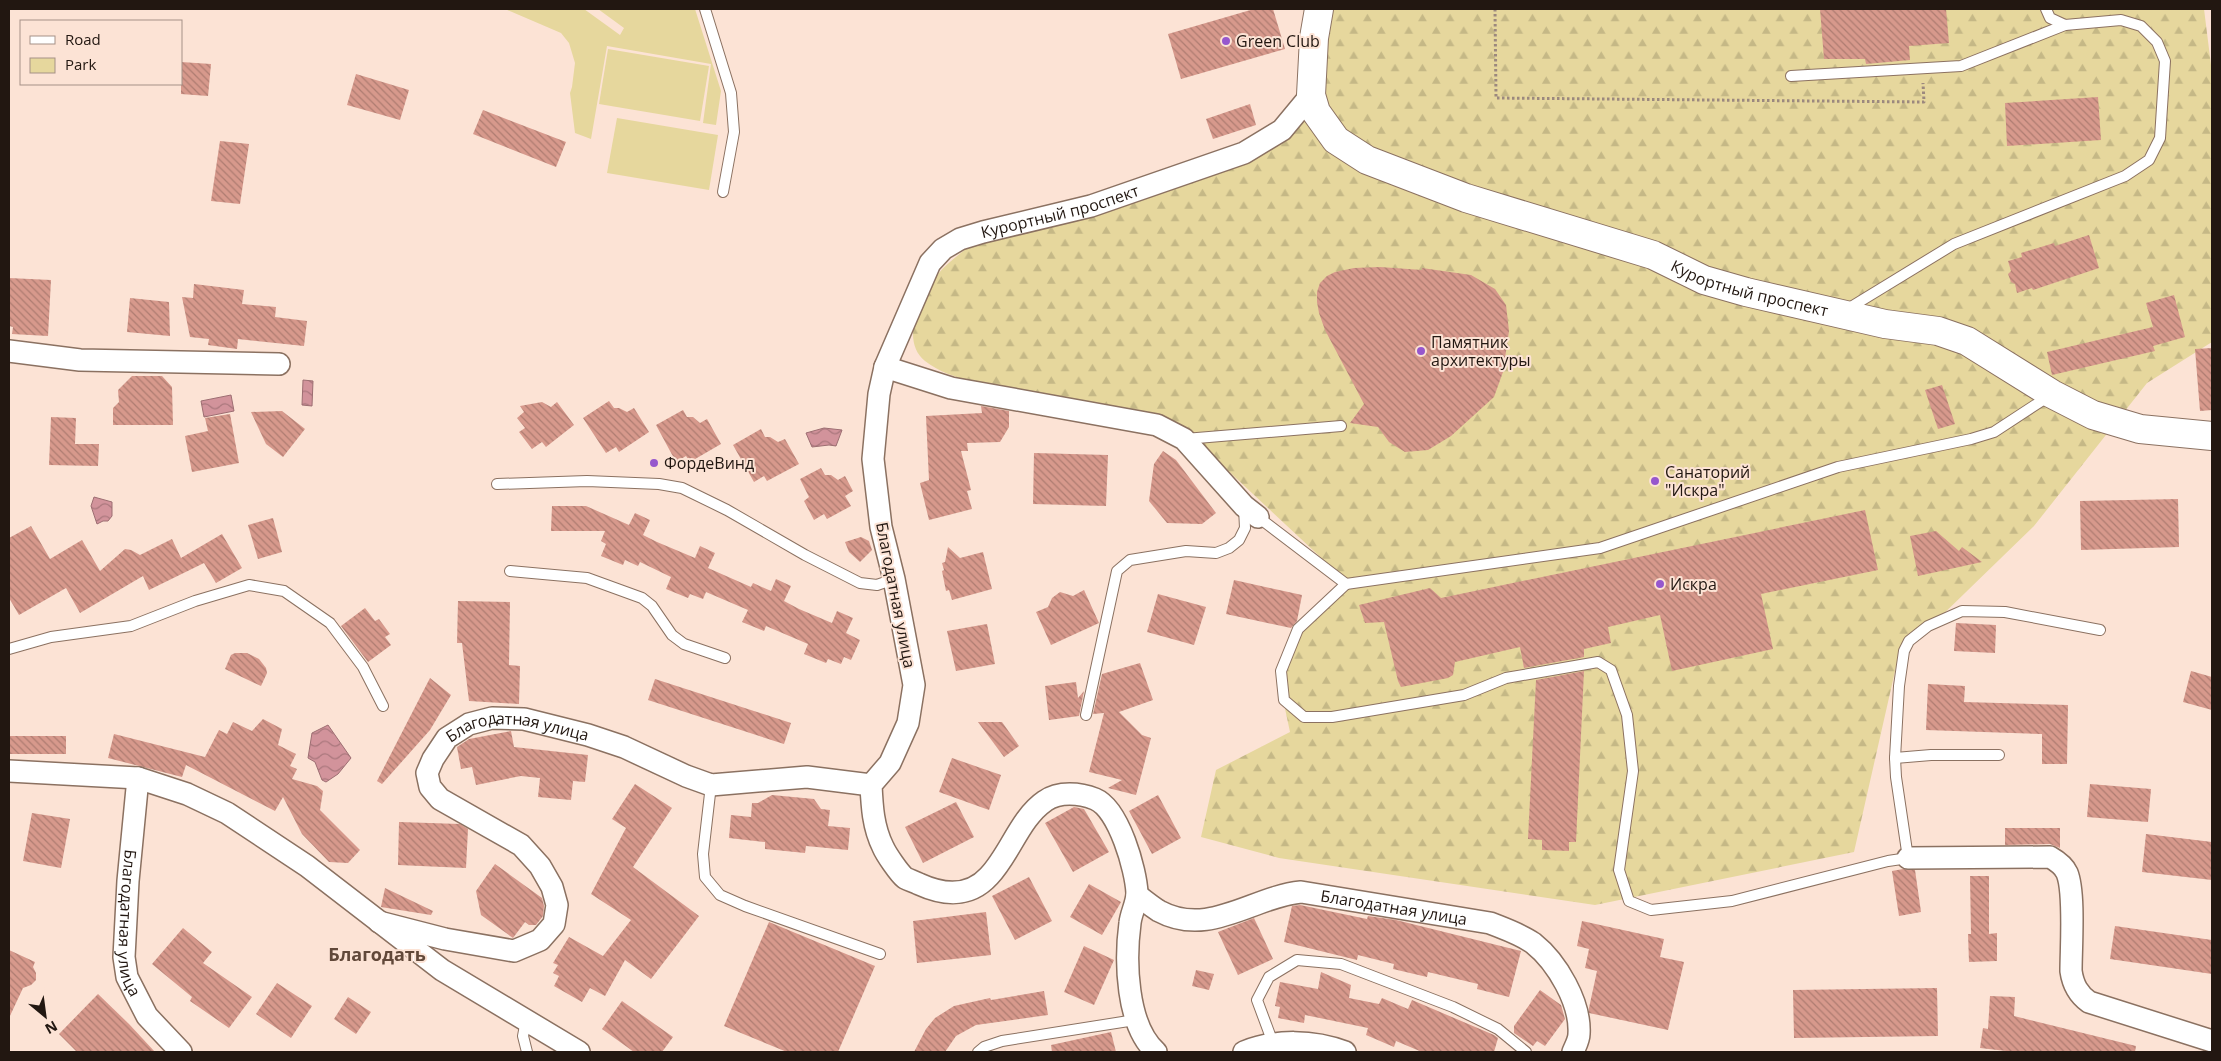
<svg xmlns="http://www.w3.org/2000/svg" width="2221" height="1061" font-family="'Open Sans',sans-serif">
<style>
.green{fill:#e6d79d}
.forest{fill:url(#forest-firs)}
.water{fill:url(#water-waves);stroke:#9d6e72}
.building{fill:url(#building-back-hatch)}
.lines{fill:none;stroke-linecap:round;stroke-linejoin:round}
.lane-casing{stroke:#8b7161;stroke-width:12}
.street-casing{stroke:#8b7161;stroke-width:24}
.secondary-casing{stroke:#8b7161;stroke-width:30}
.path{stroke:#9b887e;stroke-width:3;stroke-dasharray:2.5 2.5;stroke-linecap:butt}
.lane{stroke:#fff;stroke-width:10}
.street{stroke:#fff;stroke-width:21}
.secondary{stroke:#fff;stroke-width:28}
.poi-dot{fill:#9657cd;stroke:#fce3d5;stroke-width:2}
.labels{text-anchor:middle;stroke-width:4;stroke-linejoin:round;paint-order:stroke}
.poi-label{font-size:16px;fill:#221711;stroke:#fce3d5;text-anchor:start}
.street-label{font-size:16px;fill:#221711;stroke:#fce3d5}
.neighbourhood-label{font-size:18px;font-weight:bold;fill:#614839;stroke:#fce3d5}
</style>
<defs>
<pattern id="forest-firs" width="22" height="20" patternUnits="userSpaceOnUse" patternTransform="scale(1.25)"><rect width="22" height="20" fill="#e6d79d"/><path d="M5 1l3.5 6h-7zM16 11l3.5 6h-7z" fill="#c5b886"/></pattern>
<pattern id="water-waves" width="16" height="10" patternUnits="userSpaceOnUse" patternTransform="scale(1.25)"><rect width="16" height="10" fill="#d2939b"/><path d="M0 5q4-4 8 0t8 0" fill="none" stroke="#aa777d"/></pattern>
<pattern id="building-back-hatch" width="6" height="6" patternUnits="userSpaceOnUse" patternTransform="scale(1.25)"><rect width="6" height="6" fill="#d7998c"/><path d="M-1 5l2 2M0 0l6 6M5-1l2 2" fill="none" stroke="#ae7c71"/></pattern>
</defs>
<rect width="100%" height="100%" fill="#fce3d5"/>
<g class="green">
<path d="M505 9H584L620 35 624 28 598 9H695L721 91 716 125 703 123 711 64 607 46 591 139 575 133 570 93 572 87 575 63 569 43 561 33Z"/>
<path d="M608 49 709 66 700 121 599 104Z"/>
<path d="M617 118 718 135 709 190 607 173Z"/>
</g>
<path class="forest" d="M1322 9H2204L2212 73V342L2147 383 2034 526 1898 658 1854 852 1595 905 1279 858 1201 837 1216 770 1290 732 1277 671 1295 632 1346 581 1191 436 971 382C954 376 939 372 925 361 899 340 921 295 938 274 946 264 959 255 969 246L1243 155 1310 101Z"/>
<g class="water">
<path d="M303 380 313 381 312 406 302 405Z"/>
<path d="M231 395 234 411 204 417 201 401Z"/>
<path d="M824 428 842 430 836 446 829 445 812 447 806 433Z"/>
<path d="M94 497 112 502V516L108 521H103L97 524 91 506Z"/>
<path d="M328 725 351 758 338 774 326 782 322 780 315 762 308 758 312 733Z"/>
</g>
<g class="building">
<path d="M1254 9H1273L1285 49 1181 79 1168 34Z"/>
<path d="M1820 9H1946L1949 43 1909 46 1910 60 1866 64 1865 59H1824Z"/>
<path d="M181 62 211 64 208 96 181 94Z"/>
<path d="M356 74 409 90 400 120 347 105Z"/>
<path d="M2098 97 2101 140 2007 146 2005 103Z"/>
<path d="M1250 104 1256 125 1213 139 1206 119Z"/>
<path d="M483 110 566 142 556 167 473 134Z"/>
<path d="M220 141 249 144 240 204 211 201Z"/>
<path d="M2089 235 2099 268 2033 290 2032 288 2017 293 2015 284 2011 282 2008 274 2011 271 2008 261 2022 257 2021 253 2054 243 2055 246Z"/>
<path d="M1380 267 1422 270V268L1471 275 1495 289 1506 305 1509 331 1503 372 1494 397 1451 436 1428 450 1405 452 1389 442 1378 427 1350 423 1364 404 1325 330 1319 313 1317 302V292L1320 283 1327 276 1335 272 1354 268Z"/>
<path d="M9 278 51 280 48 336 12 334 13 327 9 326Z"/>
<path d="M194 284 244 290 242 304 276 307 275 317 307 321 304 346 238 339 237 349 208 345 209 339 190 337 182 297 193 298Z"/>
<path d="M2174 295 2185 337 2153 346 2155 351 2052 375 2047 352 2153 327 2146 303Z"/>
<path d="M130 298 169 302 170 336 127 332Z"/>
<path d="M2212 348V410L2200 411 2195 349Z"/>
<path d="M132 376H162L172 387 173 425H113V408L119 402 118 390Z"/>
<path d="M1942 385 1955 424 1938 429 1925 390Z"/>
<path d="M609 401 614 408H619L627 412 634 408 649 432 619 452 616 447 606 453 583 418Z"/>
<path d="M542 402 551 407 557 402 574 425 546 447 542 442 532 449 519 432 525 428 517 418 524 412 520 406Z"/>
<path d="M981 406 1009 411V427L1000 442 967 443 968 451H961L971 490 967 491 972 509 929 520 920 483 929 480 926 416 982 413Z"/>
<path d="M683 410 687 417H693L700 423 707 419 721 444 690 462 686 456 676 462 656 425Z"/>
<path d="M282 411 305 429 283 457 266 444 251 412Z"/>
<path d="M230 414 239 463 192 472 185 436 208 431 205 418Z"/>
<path d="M51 417 76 418 75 444H99L98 466 49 465Z"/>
<path d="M761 429 765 437H770L778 442 785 439 799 464 767 481 764 476 754 482 733 445Z"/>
<path d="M1163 451 1176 460 1216 513 1202 524 1167 523 1149 501 1154 464Z"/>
<path d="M1034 453 1108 455 1106 506 1033 504Z"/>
<path d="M821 468 825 475H831L838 480 845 476 853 491 845 496 851 506 827 519 824 514 814 520 804 501 809 497 800 479Z"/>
<path d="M2178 499 2179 547 2081 550 2080 501Z"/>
<path d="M552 506H586L629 525 635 513 650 520 643 535 657 542 695 558 700 546 715 553 708 568 751 587 753 583 771 591 776 579 791 586 784 601 799 609 832 623 837 611 853 618 846 633 860 640 851 660 844 657 841 664 828 659 826 663 804 654 808 644 766 626 764 631 742 622 748 610 706 592 703 599 690 594 688 598 666 589 671 577 640 562 638 566 625 560 623 565 601 556 606 544 601 541 605 531H551Z"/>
<path d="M1865 510 1878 570 1761 594 1773 649 1672 671 1660 615 1608 627 1611 643 1584 649V657L1524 668 1520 647 1455 662 1453 675 1448 678 1401 687 1398 681 1384 622 1365 623 1359 605 1430 588 1441 598Z"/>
<path d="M273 518 282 552 258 559 248 525Z"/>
<path d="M31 526 50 559 82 540 100 571 125 549 131 550 140 555 172 539 181 558 222 534 242 568 216 583 204 563 149 590 143 576 80 613 66 588 19 615 9 598V538Z"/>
<path d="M1936 531 1959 551 1962 547 1982 562 1918 576 1910 536Z"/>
<path d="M861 537 869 541 872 550 860 562 849 552 845 542Z"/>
<path d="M948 547 960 558 983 552 992 589 952 600 949 590 946 591 942 571 944 570 942 563 945 562Z"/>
<path d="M1234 580 1302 595 1297 621 1291 628 1226 614Z"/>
<path d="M1084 590 1099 623 1051 645 1036 612 1048 607 1052 598 1060 592 1073 596Z"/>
<path d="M1158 594 1206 607 1194 645 1147 632Z"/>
<path d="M458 601 510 602 509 665 520 666 519 704 469 701 462 643H457Z"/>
<path d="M365 608 375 621 379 619 390 634 385 637 391 645 368 662 341 626Z"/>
<path d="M1956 623 1996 625 1995 653 1954 651Z"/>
<path d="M987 624 995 664 956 671 947 631Z"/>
<path d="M235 653H247L259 659 266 668 267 673 261 686 225 669 231 655Z"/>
<path d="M1140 663 1153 700 1119 712 1142 735 1151 738 1136 795 1108 788 1122 780 1089 772 1104 713 1093 714 1102 674Z"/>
<path d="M1584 671 1576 842H1569V851L1542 850V840L1528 839 1536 680Z"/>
<path d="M2191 671 2212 677V710L2183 702Z"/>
<path d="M430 678 451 695 430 730 382 784 377 781Z"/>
<path d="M655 679 791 723 784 744 648 700Z"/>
<path d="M1076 682 1078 698 1084 691 1079 716 1049 720 1045 686Z"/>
<path d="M1928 684 1965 686 1964 702 2068 705 2067 764H2042V734L1926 730Z"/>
<path d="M263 719 282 729 278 745 296 754 290 766 297 769 292 779 317 786 323 791 320 810 360 850 348 863 329 862 302 834 283 797 275 811 186 765 182 777 108 758 114 734 205 757 219 730 227 734 233 722 252 731Z"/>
<path d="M978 722H1002L1019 746 1004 757Z"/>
<path d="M511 731 514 747 588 755 585 782 573 781 571 800 538 797 540 778 521 776 476 785 472 767 461 769 457 747 469 739Z"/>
<rect x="9" y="736" width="57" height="18"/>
<path d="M952 758 1001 775 989 810 939 792Z"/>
<path d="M635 784 672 808 633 867 699 916 651 979 625 960 605 996 590 988 582 1002 554 986 559 976 553 973 558 965 553 963 569 937 603 956 631 920 591 894 626 828 612 819Z"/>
<path d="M2090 784 2151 789 2148 822 2087 817Z"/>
<path d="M772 795 814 799 821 809 830 810 828 826 850 828 848 850 806 846 805 853 765 849V842L729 838 731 815 751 817 752 803H758Z"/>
<path d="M1158 795 1181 838 1152 854 1129 811Z"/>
<path d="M956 802 974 837 923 863 905 827Z"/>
<path d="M1074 807 1084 809 1109 852 1073 872 1045 823Z"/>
<path d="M32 813 70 819 61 868 23 861Z"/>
<path d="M399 822 460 824 468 829 466 868 398 865Z"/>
<path d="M2005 828H2060V848L2050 844 2005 845Z"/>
<path d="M2146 834 2212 842V880L2142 872Z"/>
<path d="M495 864 542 898 544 906 543 916 536 925H529L525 922 513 938 481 915 476 891Z"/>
<path d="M1903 869 1915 870 1921 912 1899 916 1892 871Z"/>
<path d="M1970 876H1989V934L1997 933V961L1969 962 1968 934H1971Z"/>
<path d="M1029 877 1052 921 1015 940 992 896Z"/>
<path d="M1089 884 1121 902 1102 935 1070 917Z"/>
<path d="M385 888 433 911 431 915 381 907Z"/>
<path d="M1300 905 1367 919 1368 916 1396 920 1521 951 1509 997 1477 989 1478 984 1428 972 1427 977 1393 969 1394 964 1358 955 1357 960 1284 942 1292 906Z"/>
<path d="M986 912 991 955 917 963 913 921Z"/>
<path d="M1254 918 1273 959 1238 975 1218 932Z"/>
<path d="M1582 921 1664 939 1660 957 1684 962 1668 1030 1589 1013V1008L1597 971 1585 968 1589 949 1577 946Z"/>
<path d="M769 922 875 966 838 1052H787L724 1026Z"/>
<path d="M2115 926 2212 940V974L2110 959Z"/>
<path d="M183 928 212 952 203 963 252 997 229 1028 190 1001 192 997 152 964Z"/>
<path d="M1084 946 1114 960 1094 1005 1064 992Z"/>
<path d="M9 950 35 962 33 967 36 973V980L31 985 23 988 9 1018Z"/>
<path d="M1196 970 1214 974 1209 990 1192 986Z"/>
<path d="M1321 972 1351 985 1349 998 1379 1004 1382 998 1408 1009 1412 1000 1494 1035 1498 1038 1494 1052H1422L1396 1041 1394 1047 1366 1035 1368 1028 1305 1015 1304 1023 1278 1018 1280 1007 1275 1006 1280 982 1318 989Z"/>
<path d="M277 983 312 1006 291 1038 256 1014Z"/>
<path d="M1937 988 1938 1036 1794 1038 1793 990Z"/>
<path d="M1540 990 1561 1005 1565 1019 1545 1046 1537 1041 1533 1046 1514 1033V1026Z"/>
<path d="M1044 991 1048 1015 976 1025 956 1036 945 1052H914L926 1029 935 1018 954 1006 990 998 991 1000Z"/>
<path d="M98 994 129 1024 155 1052H77L59 1034Z"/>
<path d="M1990 996 2015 997 2014 1016 2136 1046 2135 1052H2015L1980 1048 1983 1028 1988 1029Z"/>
<path d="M348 997 371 1012 356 1034 334 1019Z"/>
<path d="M622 1001 673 1037 662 1052H634L602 1029Z"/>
<path d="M1111 1032 1116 1052H1052L1051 1045Z"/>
</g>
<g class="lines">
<defs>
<g id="lane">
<path d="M705 9 731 93 734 132 723 192"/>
<path d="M1791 76 1961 66 2065 25"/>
<path d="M1846 310 1954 244 2125 176 2149 160 2160 138 2165 61 2157 42 2141 26 2121 20 2065 25 2050 18 2046 9"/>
<path d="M1185 439 1341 426"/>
<path d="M497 484 587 481 659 484 682 488 727 510 805 555 860 583 877 585 894 579"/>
<path d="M1258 517 1346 584 1298 629 1281 671 1284 700 1304 717H1332L1464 695 1506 678 1598 662 1611 670 1627 715 1633 771 1619 870 1629 901 1651 910 1732 901 1888 861 1908 858 1896 777 1895 758 1899 686 1904 651 1909 641 1928 626 1962 611 2005 612 2100 630"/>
<path d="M510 571 587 578 642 598 652 606 672 635 684 644 725 658"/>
<path d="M1346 584 1600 548 1838 467 1971 439 1994 432 2049 396"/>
<path d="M9 649 51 637 131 626 195 601 249 585 284 591 330 623 363 667 383 706"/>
<path d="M1086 715 1117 571 1130 560 1186 551 1216 553 1229 548 1239 540 1245 528 1244 507"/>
<path d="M1895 758 1931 755H1999"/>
<path d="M711 785 703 854 705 877 720 895 745 906 880 954"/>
<path d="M526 1020 523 1036 527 1052"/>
<path d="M1273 1043 1257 1000 1269 977 1297 960 1341 964 1453 1007 1498 1029 1526 1052"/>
<path d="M978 1052 984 1047 1002 1041 1135 1020"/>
</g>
<g id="street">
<path d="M9 351 80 360 279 364"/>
<path d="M885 367 951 388 1157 425 1184 439 1244 506 1258 517"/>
<path d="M9 771 138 778 187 794 227 813 307 866 442 970 579 1052"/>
<path id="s1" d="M138 778 128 881 124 957 127 977 147 1016 181 1052"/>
<path d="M1908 858 2050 857C2057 861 2064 866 2067 873 2075 892 2071 948 2071 971 2073 985 2078 994 2089 1002L2212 1041"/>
<path id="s2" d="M1137 895C1144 900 1151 906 1159 911 1209 938 1252 897 1301 892L1490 923C1505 929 1520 934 1533 943 1557 962 1581 1003 1579 1034 1579 1040 1575 1047 1573 1052"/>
<path id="s3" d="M379 922 445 939 514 951 540 940 554 924 557 905 552 887 540 866 521 845 440 799 430 787 427 773 433 759 447 738 469 724 492 718 524 719 588 735 624 747 686 776 711 785 807 777 871 785"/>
<path id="s4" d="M1156 1052C1126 1025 1125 960 1130 923 1131 913 1137 903 1137 893 1136 870 1119 809 1095 799 1080 793 1059 791 1045 801 1020 818 1010 854 989 876 969 898 943 895 919 884 915 882 909 880 905 878 899 873 886 854 883 847 873 827 872 806 871 785L890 763 908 723 914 685 894 579 881 527 873 459 879 394 885 367 930 263 943 249 960 239 983 232 1091 206 1244 153 1282 130 1311 95"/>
<path d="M1244 1052C1275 1039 1314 1040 1345 1052"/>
</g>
<g id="secondary">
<path id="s5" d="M1319 9 1314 38 1311 95 1316 112 1336 140 1367 160 1466 198 1653 255 1704 280 1746 292 1885 324 1938 331 1967 341 2052 394 2093 415 2140 429 2212 436"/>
</g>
</defs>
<use href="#lane" class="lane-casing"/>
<use href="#street" class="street-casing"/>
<use href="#secondary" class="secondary-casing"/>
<path class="path" d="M1495 9 1496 98 1924 102 1923 83"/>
<use href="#lane" class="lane"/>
<use href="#street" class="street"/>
<use href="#secondary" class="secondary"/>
</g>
<g class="poi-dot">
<circle cx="1226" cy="41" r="5"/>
<circle cx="1421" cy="351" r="5"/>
<circle cx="654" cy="463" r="5"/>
<circle cx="1655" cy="481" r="5"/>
<circle cx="1660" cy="584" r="5"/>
</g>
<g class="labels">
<g class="poi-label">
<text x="1236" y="47">Green Club</text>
<text x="1431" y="348">Памятник<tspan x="1431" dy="18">архитектуры</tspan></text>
<text x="664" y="469">ФордеВинд</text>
<text x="1665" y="478">Санаторий<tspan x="1665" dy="18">"Искра"</tspan></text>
<text x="1670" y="590">Искра</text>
</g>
<g class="street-label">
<text dy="6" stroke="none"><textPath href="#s4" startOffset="1302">Курортный проспект</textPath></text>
<text dy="6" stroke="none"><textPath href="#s5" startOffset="580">Курортный проспект</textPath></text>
<text transform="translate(896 595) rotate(79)" y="6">Благодатная улица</text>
<text dy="6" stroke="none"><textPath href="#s3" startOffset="516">Благодатная улица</textPath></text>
<text dy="6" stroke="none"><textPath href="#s2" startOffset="269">Благодатная улица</textPath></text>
<text dy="6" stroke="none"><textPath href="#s1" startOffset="146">Благодатная улица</textPath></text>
</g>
<g class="neighbourhood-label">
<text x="377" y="961">Благодать</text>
</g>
</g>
<rect width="2221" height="1061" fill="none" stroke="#221711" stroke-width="20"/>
<rect x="20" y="20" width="162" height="65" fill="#fce3d5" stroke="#a59187"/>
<rect x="30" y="36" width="25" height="8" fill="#ffffff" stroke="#a59187"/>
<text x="65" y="45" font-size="15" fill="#221711">Road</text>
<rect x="30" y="58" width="25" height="15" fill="#e6d79d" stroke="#a59187"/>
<text x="65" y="70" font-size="15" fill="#221711">Park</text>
<g transform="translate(45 1016) rotate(151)" stroke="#fce3d5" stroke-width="4" paint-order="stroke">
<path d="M0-4L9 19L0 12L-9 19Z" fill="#221711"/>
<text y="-8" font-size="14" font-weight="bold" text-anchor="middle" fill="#221711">N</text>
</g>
</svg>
